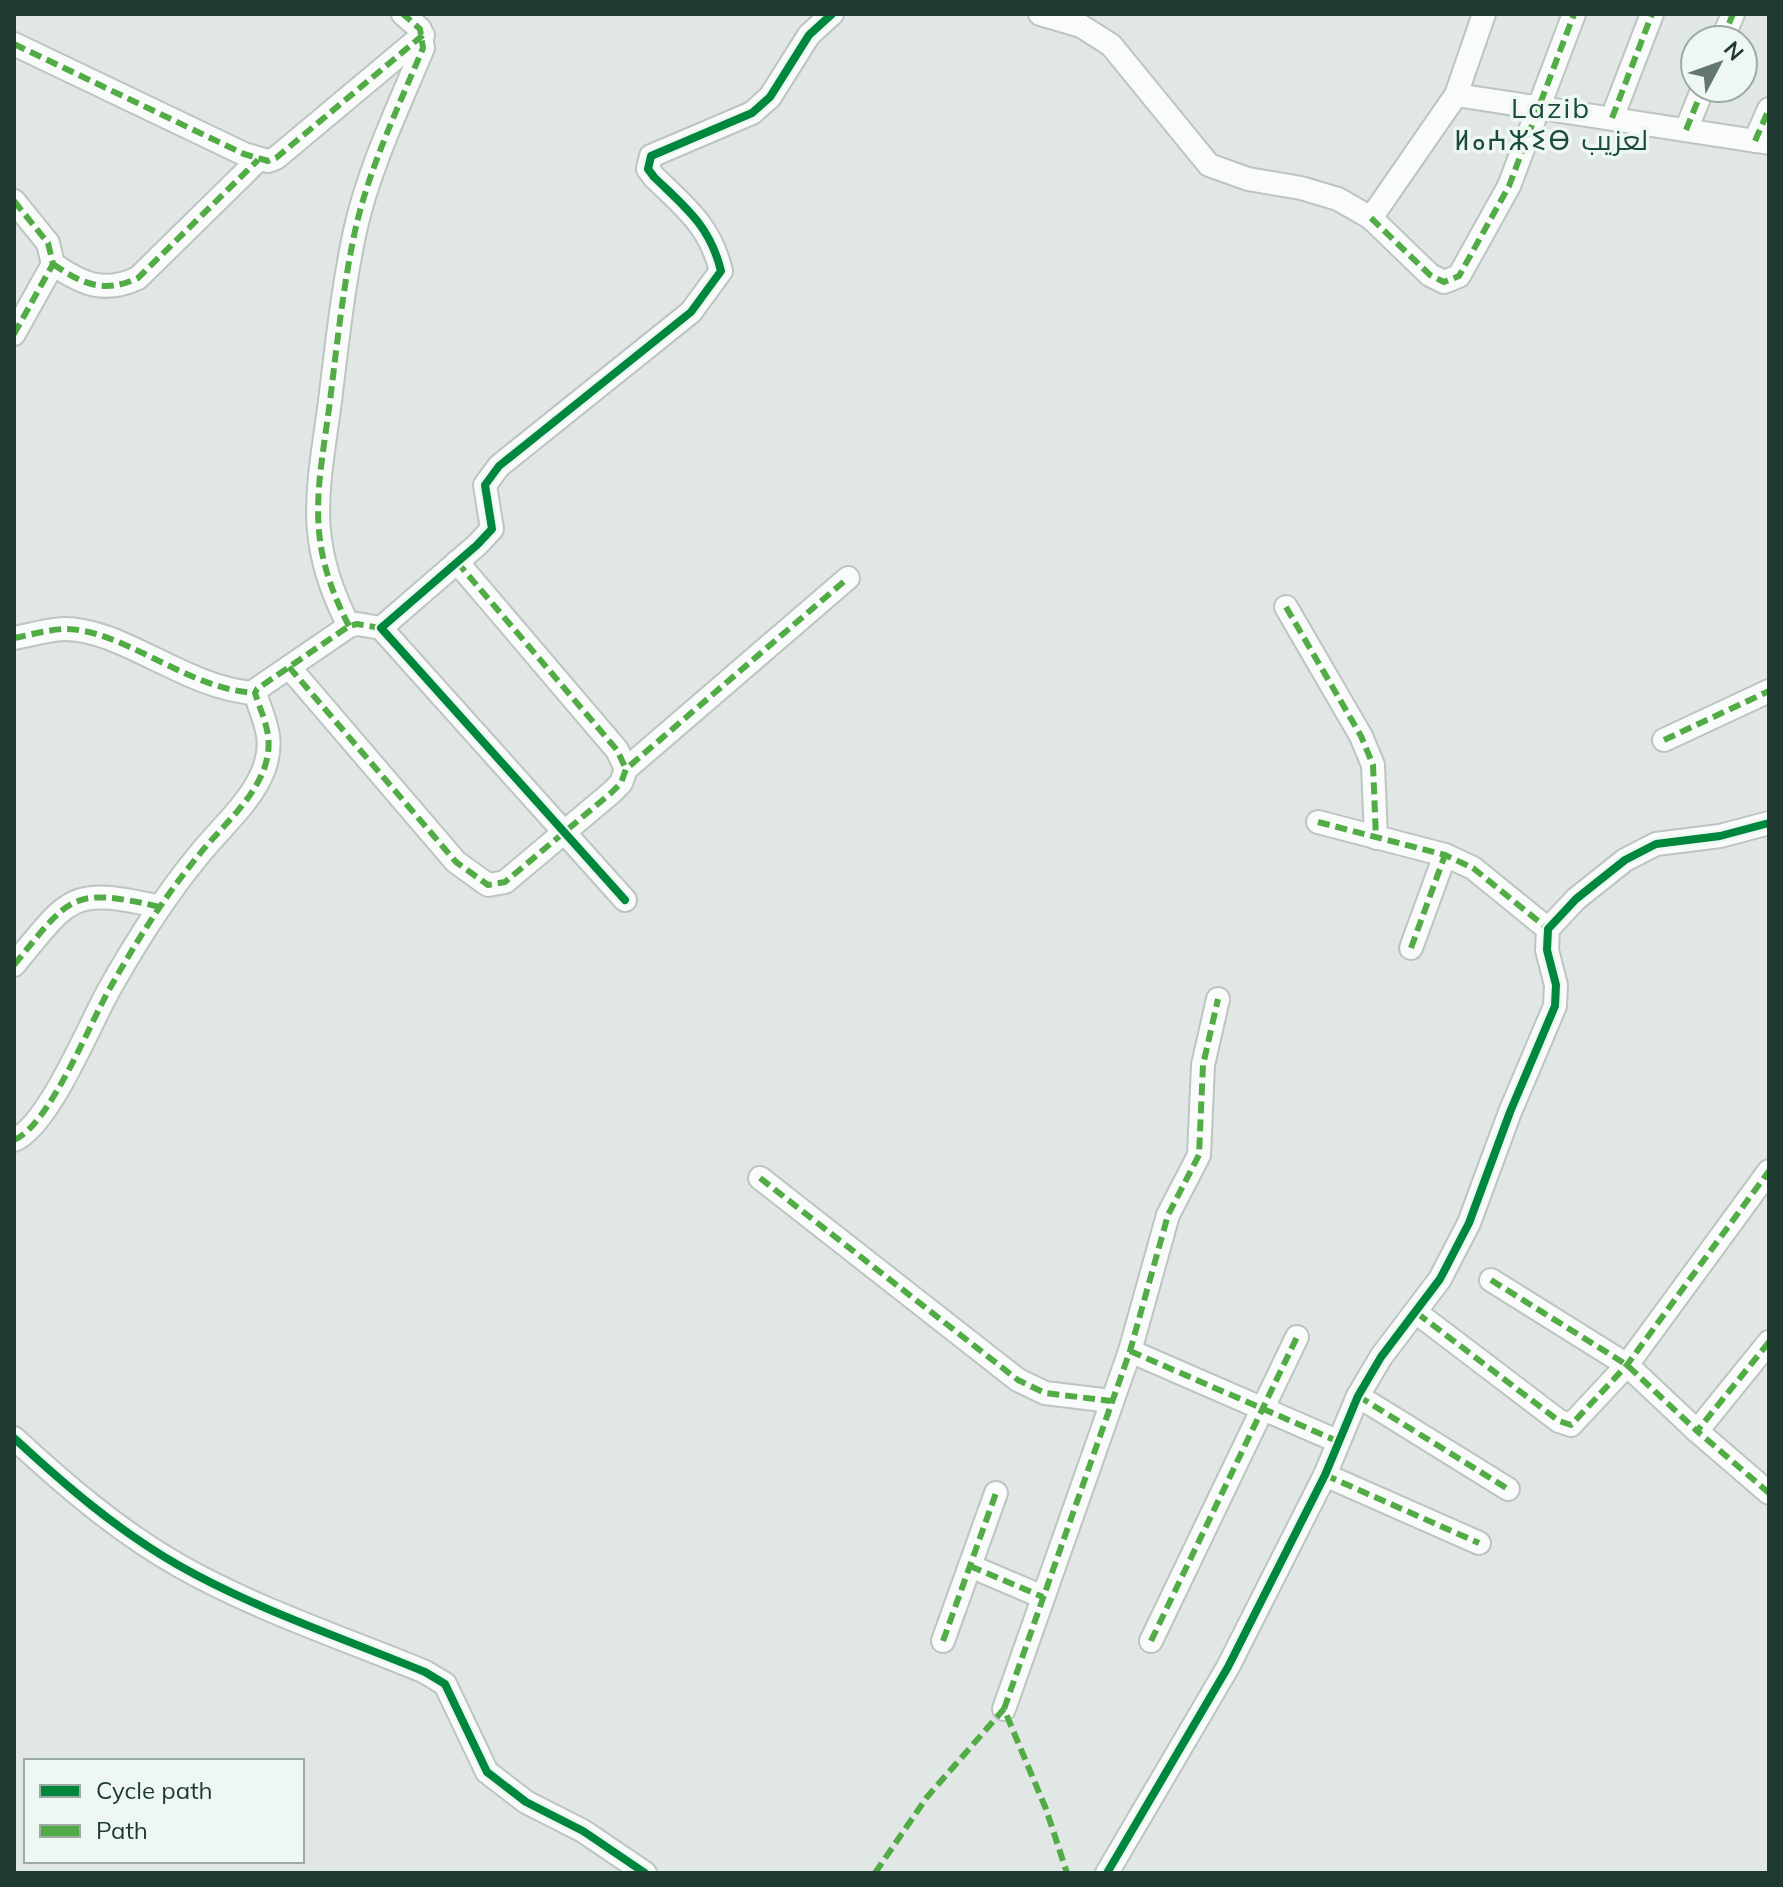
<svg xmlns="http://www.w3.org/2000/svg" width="1783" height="1887" font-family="Mulish,Cairo,'Noto Sans Tifinagh',sans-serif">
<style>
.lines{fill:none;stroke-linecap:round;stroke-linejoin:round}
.minor-casing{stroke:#bec4c1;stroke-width:26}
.minor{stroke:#fafbfb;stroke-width:22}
.quiet{stroke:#52ac45;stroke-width:6;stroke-dasharray:12 6;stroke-linecap:butt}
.cycleway-casing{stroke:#eef7f2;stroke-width:13}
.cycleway{stroke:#00873e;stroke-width:8}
.labels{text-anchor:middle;stroke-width:7;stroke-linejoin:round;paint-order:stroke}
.quarter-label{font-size:28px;letter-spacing:2px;fill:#1b4c3b;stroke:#eef7f2}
</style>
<rect width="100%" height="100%" fill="#e1e7e4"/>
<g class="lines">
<defs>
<g id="minor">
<path d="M1040 14 1081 26 1111 45 1209 165 1248 179 1301 188 1338 199 1371 218 1456 95 1484 14"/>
<path d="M1722 40 1733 14"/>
<path d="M14 44 244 154 268 161 276 158 423 35"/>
<path d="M1456 95 1769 143"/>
<path d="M1612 118 1652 14"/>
<path d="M1686 130 1703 88"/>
<path d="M1755 141 1769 109"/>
<path d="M14 201 48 243 53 264 14 334"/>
<path d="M1371 218 1430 275 1444 282 1459 276 1509 186 1574 14"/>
<path d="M53 264C82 284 104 294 138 278L258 160"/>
<path d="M457 562 617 750 626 769"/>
<path d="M1286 607 1361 736 1373 765 1376 838"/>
<path d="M349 626C304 539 318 492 330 401 337 344 343 287 355 231 369 168 398 108 423 48L420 29 403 14"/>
<path d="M14 638C30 635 47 630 63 629 122 628 186 689 255 693"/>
<path d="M289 667 456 862 488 885 505 882 611 793 621 783 626 769 848 578"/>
<path d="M1664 740 1769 691"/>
<path d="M1318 822 1445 855 1473 868 1548 929"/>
<path d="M625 900 381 628 477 545 492 529 485 485 499 466 691 312 721 271C710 226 686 208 654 177L648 169 651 156 752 113 770 97 809 35 832 14"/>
<path d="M1411 948 1445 855"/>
<path d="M14 965C70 897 70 886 160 907"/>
<path d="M14 1140C49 1126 90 1023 110 988 136 942 164 897 198 856 220 828 251 803 264 769 275 738 264 721 255 693L257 689 349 626 357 624 381 628"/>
<path d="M760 1178 1018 1380 1045 1393 1111 1401"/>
<path d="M1491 1280 1627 1365 1697 1431"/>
<path d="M1417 1313 1559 1421 1571 1425 1627 1365 1769 1171"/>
<path d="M1769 1342 1697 1431 1769 1493"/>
<path d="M1130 1351 1337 1441"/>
<path d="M1358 1396 1508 1489"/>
<path d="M14 1438C65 1485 117 1530 178 1565 255 1609 343 1638 425 1672L445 1684 487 1772 526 1802 583 1831 645 1873"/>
<path d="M1325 1475 1479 1543"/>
<path d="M970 1566 1043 1597"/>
<path d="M943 1641 996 1493"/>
<path d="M1151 1641 1297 1337"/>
<path d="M1004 1709 1130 1351 1168 1215 1199 1155 1203 1065 1218 999"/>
<path d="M1107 1873 1228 1667 1325 1475 1358 1396 1381 1357 1440 1279 1469 1223 1510 1112 1555 1006 1556 985 1547 950 1548 929 1576 899 1625 860 1656 844 1720 836 1769 823"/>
</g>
</defs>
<use href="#minor" class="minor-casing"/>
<use href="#minor" class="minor"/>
<g class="quiet">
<path d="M1722 40 1733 14"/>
<path d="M14 44 244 154 268 161 276 158 423 35"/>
<path d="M1612 118 1652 14"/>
<path d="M1686 130 1703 88"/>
<path d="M1755 141 1769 109"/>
<path d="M14 201 48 243 53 264 14 334"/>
<path d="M1371 218 1430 275 1444 282 1459 276 1509 186 1574 14"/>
<path d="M53 264C82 284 104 294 138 278L258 160"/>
<path d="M457 562 617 750 626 769"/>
<path d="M1286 607 1361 736 1373 765 1376 838"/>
<path d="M349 626C304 539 318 492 330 401 337 344 343 287 355 231 369 168 398 108 423 48L420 29 403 14"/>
<path d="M14 638C30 635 47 630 63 629 122 628 186 689 255 693"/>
<path d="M289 667 456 862 488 885 505 882 611 793 621 783 626 769 848 578"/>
<path d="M1664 740 1769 691"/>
<path d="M1318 822 1445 855 1473 868 1548 929"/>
<path d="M1411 948 1445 855"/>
<path d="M14 965C70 897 70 886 160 907"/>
<path d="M14 1140C49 1126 90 1023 110 988 136 942 164 897 198 856 220 828 251 803 264 769 275 738 264 721 255 693L257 689 349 626 357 624 381 628"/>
<path d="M760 1178 1018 1380 1045 1393 1111 1401"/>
<path d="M1491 1280 1627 1365 1697 1431"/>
<path d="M1417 1313 1559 1421 1571 1425 1627 1365 1769 1171"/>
<path d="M1769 1342 1697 1431 1769 1493"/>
<path d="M1130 1351 1337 1441"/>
<path d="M1358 1396 1508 1489"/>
<path d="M1325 1475 1479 1543"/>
<path d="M970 1566 1043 1597"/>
<path d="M943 1641 996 1493"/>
<path d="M1151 1641 1297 1337"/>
<path d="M1004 1709 1130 1351 1168 1215 1199 1155 1203 1065 1218 999"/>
<path d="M875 1873 927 1797 1004 1709 1046 1809 1067 1873"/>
</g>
<defs>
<g id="cycleway">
<path d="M625 900 381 628 477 545 492 529 485 485 499 466 691 312 721 271C710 226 686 208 654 177L648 169 651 156 752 113 770 97 809 35 832 14"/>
<path d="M14 1438C65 1485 117 1530 178 1565 255 1609 343 1638 425 1672L445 1684 487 1772 526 1802 583 1831 645 1873"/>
<path d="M1107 1873 1228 1667 1325 1475 1358 1396 1381 1357 1440 1279 1469 1223 1510 1112 1555 1006 1556 985 1547 950 1548 929 1576 899 1625 860 1656 844 1720 836 1769 823"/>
</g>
</defs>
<use href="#cycleway" class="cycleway-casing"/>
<use href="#cycleway" class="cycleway"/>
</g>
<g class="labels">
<g class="quarter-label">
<text x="1551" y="118">Lazib<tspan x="1551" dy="32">ⵍⴰⵄⵣⵉⴱ لعزيب</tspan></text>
</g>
</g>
<rect width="1783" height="1887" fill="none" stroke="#1f3a30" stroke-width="32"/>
<rect x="24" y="1759" width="280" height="104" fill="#eef7f2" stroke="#9baba4" stroke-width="2"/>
<rect x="40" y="1785" width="40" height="12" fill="#00873e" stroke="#9baba4" stroke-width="2"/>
<text x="96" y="1799" font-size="24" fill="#1f3a30">Cycle path</text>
<rect x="40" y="1825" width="40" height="12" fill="#52ac45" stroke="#9baba4" stroke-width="2"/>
<text x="96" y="1839" font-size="24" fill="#1f3a30">Path</text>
<g transform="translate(1719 64) rotate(49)"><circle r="38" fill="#eef7f2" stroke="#9baba4" stroke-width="2"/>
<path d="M0-6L14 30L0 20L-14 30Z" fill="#63776f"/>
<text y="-12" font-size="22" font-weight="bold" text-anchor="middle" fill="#1f3a30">N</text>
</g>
</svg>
